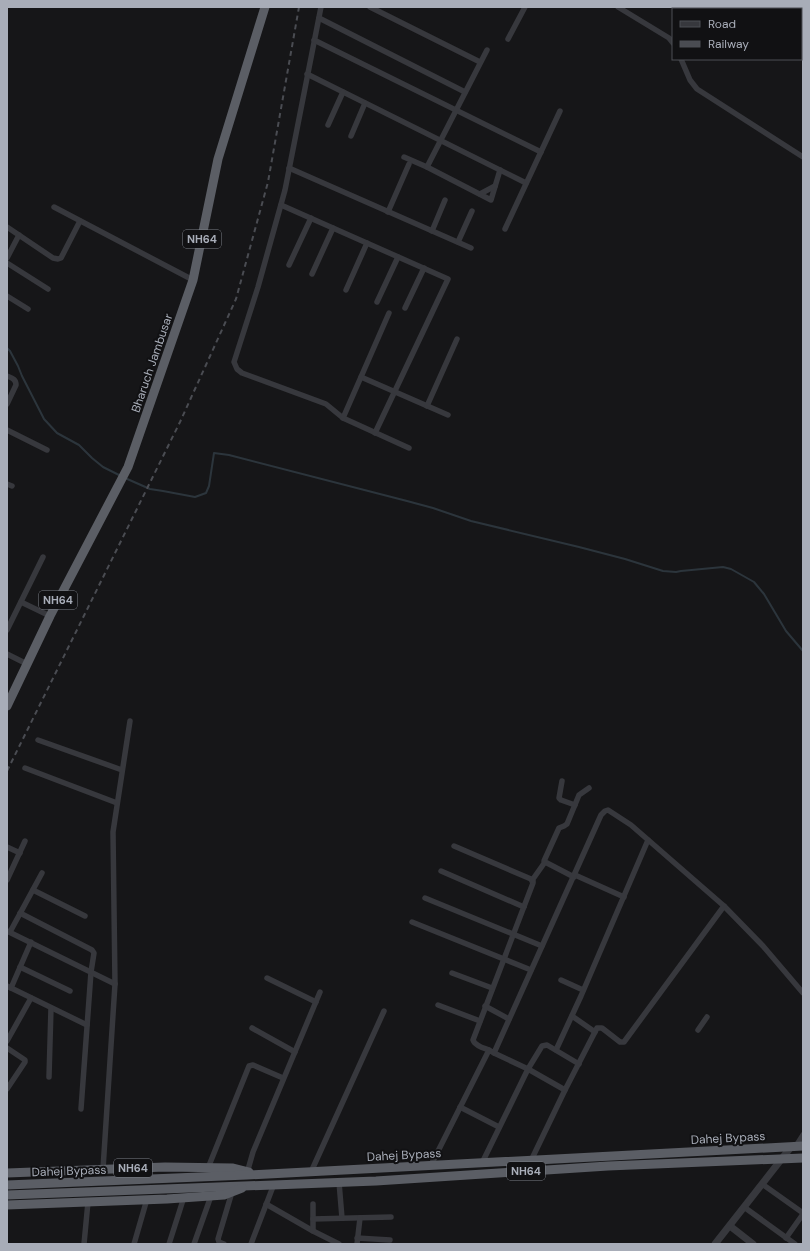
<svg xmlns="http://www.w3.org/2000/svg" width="810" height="1251" font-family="'DM Sans',sans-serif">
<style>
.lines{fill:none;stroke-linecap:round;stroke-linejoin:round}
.stream{stroke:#2c353c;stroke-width:2}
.minor{stroke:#37383d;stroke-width:5.5}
.tertiary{stroke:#37383d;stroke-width:7}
.trunk{stroke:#5b5e65;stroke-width:9}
.rail{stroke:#4a4c52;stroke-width:2;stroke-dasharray:5 4;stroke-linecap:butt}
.labels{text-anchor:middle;stroke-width:4;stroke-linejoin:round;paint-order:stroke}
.shield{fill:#111113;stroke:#7b7e86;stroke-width:1}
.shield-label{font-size:11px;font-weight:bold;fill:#a8adb8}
.street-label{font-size:12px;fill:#a8adb8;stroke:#111113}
</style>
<rect width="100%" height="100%" fill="#161618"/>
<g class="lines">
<g class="stream">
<path d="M7 348 10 351 18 366 22 376 44 419 57 433 79 445 92 458 103 467 121 476"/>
<path d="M125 478 150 489 163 491 195 497 206 493 209 486 214 453 229 455 407 501 433 508 471 521 579 547 625 559 663 571 676 572 681 571 723 567 731 569 754 582 764 594 786 631 803 651"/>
</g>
<g class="minor">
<path d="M321 7 285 190 258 287 234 362 237 369 242 373 326 404 343 418 409 448"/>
<path d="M370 7 480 62"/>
<path d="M618 7 669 38 673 43"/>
<path d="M319 18 465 92"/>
<path d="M508 39 525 7"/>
<path d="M314 40 541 152"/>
<path d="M681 59 690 80 697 89 803 157"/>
<path d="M307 74 526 183"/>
<path d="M328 125 343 92"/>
<path d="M351 136 365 103"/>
<path d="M404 157 427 167 491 200 500 170"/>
<path d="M427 167 487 50"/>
<path d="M289 168 471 248"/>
<path d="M480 194 495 186"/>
<path d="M281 205 448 279 375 433"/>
<path d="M54 207 193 280"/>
<path d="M388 212 409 164"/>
<path d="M7 227 53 258 58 259 61 258 80 221"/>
<path d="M505 229 560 111"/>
<path d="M432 231 445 200"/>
<path d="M458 242 472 211"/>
<path d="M7 258 19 235"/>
<path d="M7 263 48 289"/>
<path d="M289 265 311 218"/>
<path d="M312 274 333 228"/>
<path d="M346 290 367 243"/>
<path d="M7 296 28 309"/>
<path d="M377 302 398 257"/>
<path d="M405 308 424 268"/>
<path d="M7 376C12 378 16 379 16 385L7 404"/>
<path d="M361 377 448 415"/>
<path d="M427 406 457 339"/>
<path d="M343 418 389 313"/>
<path d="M7 430 47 450"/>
<path d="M7 484 12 486"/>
<path d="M21 602 50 616"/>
<path d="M7 630 43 557"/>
<path d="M7 654 27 664"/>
<path d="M38 740 122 770"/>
<path d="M25 768 117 803"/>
<path d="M562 781 559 798 561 800 575 805"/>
<path d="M454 846 531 879 533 883 473 1040C475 1046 484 1048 489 1050"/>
<path d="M7 847 20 853"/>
<path d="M441 871 524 907"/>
<path d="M575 875 624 897"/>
<path d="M574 877 547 863 544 861 559 828 564 826 567 824 579 795 589 788"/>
<path d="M7 880 25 841"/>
<path d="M533 881V879L545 862"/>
<path d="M33 890 85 916"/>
<path d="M425 898 542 946"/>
<path d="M20 913 92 950 94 953 91 972 81 1109"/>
<path d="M412 922 531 970"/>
<path d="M7 931 115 984"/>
<path d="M10 932 42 873"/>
<path d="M20 967 70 991"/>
<path d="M452 973 492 988"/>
<path d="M267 978 316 1002"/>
<path d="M561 980 583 990"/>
<path d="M7 986 87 1025"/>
<path d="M11 988 31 942"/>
<path d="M438 1005 480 1021"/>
<path d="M485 1006 509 1019"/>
<path d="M572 1016 595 1032"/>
<path d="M252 1028 295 1052"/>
<path d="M698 1030 707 1017"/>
<path d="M7 1041 31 998"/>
<path d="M7 1048 25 1060V1062L7 1089"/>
<path d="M556 1050 581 996 648 840"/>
<path d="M494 1053 528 1069 565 1090"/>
<path d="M49 1077 51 1008"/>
<path d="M460 1107 499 1127"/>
<path d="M796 1146 803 1135"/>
<path d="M482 1163 528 1069 542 1046 547 1045 579 1064"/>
<path d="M431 1165 489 1050 494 1053 601 815 605 811 608 810 631 825 724 906 763 946 803 993"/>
<path d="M208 1168 249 1066 253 1065 283 1078"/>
<path d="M103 1169 115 984 113 832 130 721"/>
<path d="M526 1171 565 1090 597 1028H602L620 1042H624L724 906"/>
<path d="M311 1172 384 1011"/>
<path d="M247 1173 253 1152 320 992"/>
<path d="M339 1182 342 1218"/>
<path d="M762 1184 803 1213"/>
<path d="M266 1204 313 1231 339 1244"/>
<path d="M313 1204V1231"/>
<path d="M744 1207 795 1244"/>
<path d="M313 1219 391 1217"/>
<path d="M357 1238 390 1240"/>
<path d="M786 1238 803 1214"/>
<path d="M84 1244 88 1202"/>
<path d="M134 1244 147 1199"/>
<path d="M169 1244 184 1197"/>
<path d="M194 1244 211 1196"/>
<path d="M224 1244 219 1242 218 1239 232 1192"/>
<path d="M251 1244 274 1184"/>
<path d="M357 1244 360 1218"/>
</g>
<g class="tertiary">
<path d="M730 1226 753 1244"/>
<path d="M715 1244 791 1147"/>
</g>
<g class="trunk">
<path d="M7 706 50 616 128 467 193 280 218 159 265 7"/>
<path d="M7 1173 165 1167 233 1168 249 1172"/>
<path d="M7 1185 247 1175 803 1146"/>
<path d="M7 1195 376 1181 608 1166 803 1158"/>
<path d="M7 1205 167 1199 224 1195 242 1188"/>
</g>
<path class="rail" d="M7 771 180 422 236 299 268 182 299 7"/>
</g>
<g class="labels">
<g class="shield">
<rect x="183" y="230" width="38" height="18" rx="3"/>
<rect x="39" y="591" width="38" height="18" rx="3"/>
<rect x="114" y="1159" width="38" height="18" rx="3"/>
<rect x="507" y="1162" width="38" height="18" rx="3"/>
</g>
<g class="shield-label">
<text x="202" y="243">NH64</text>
<text x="58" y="604">NH64</text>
<text x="133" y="1172">NH64</text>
<text x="526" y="1175">NH64</text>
</g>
<g class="street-label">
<text transform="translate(152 363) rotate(-71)" y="4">Bharuch Jambusar</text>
<text transform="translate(728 1138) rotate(-3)" y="4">Dahej Bypass</text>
<text transform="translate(404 1155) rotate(-3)" y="4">Dahej Bypass</text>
<text transform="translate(69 1171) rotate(-2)" y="4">Dahej Bypass</text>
</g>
</g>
<rect width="810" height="1251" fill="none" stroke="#a8adb8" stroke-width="16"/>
<rect x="672" y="8" width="130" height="52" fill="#111113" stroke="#4d4f55"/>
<rect x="680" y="21" width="20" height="6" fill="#37383d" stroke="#4d4f55"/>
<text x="708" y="28" font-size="12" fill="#a8adb8">Road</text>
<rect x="680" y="41" width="20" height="6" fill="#4a4c52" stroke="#4d4f55"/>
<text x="708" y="48" font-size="12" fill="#a8adb8">Railway</text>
</svg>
